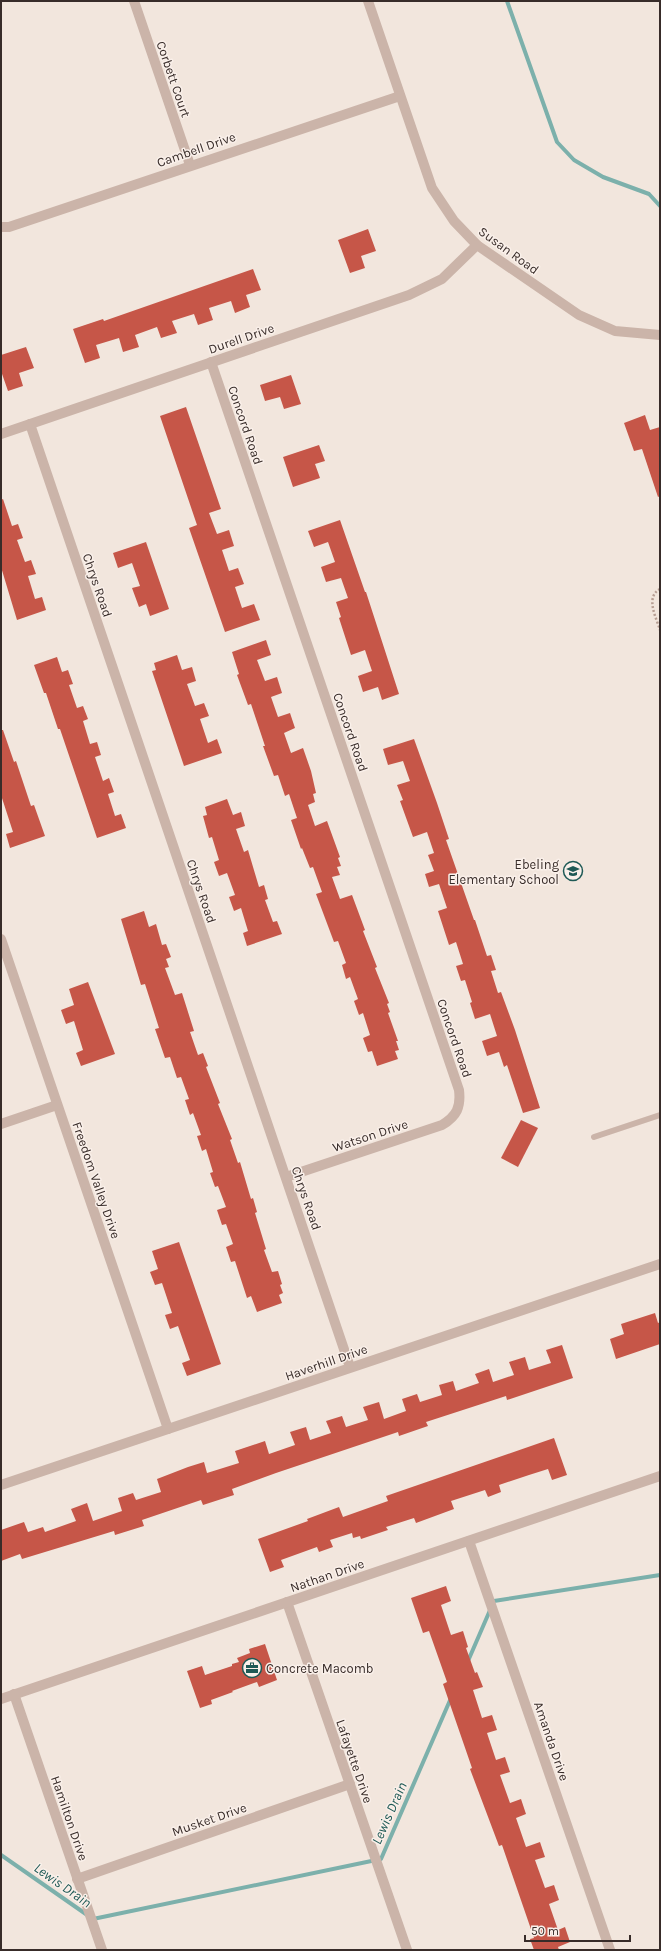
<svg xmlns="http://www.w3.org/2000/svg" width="661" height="1951" font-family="Karla,sans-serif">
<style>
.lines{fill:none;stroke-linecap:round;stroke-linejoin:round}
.stream{stroke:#7cb0ab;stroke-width:4}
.building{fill:#c65648}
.path{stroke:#b79e93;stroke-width:2.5;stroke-dasharray:2 2;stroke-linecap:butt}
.lane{stroke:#cbb4a9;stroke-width:6}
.street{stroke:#cbb4a9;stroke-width:10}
.labels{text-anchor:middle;stroke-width:3;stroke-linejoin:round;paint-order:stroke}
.street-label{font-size:13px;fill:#382c29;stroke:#faf0ea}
.poi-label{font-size:13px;fill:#382c29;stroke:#faf0ea;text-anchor:end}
.water-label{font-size:14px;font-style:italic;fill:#1e5955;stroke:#faf0ea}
</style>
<rect width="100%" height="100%" fill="#f2e6dd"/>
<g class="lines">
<g class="stream">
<path d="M507 1 557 142 574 160 603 177 649 194 660 206"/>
<path d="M468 1661 494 1601 660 1575"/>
<path d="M1 1855 93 1919 381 1859 451 1698"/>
</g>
</g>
<g class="building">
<path d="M368 229 376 251 361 256 365 268 350 273 338 240Z"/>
<path d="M253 269 261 290 246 295 250 307 235 313 231 301 209 308 213 320 198 325 194 314 172 321 177 333 161 338 157 327 135 335 139 347 123 352 119 338 96 345 100 358 85 363 73 329 103 319 104 321Z"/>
<path d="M26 347 34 368 19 373 23 386 8 391 1 371V355Z"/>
<path d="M291 375 301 404 284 409 280 397 265 401 260 385Z"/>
<path d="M186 407 221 509 209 513 217 534 229 530 234 546 222 550 229 571 238 568 244 584 235 587 242 608 254 604 260 620 225 632 189 528 197 525 160 416Z"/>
<path d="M645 415 650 430 660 427V496L658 497 642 449 634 451 624 423Z"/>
<path d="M319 445 325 461 315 464 320 478 293 487 283 457Z"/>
<path d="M3 499 12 526 18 524 23 538 17 540 25 562 31 560 36 574 28 576 35 599 42 597 46 610 17 620 1 567V500Z"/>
<path d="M340 520 365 592H366L399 694 382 700 378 687 363 692 358 676 372 671 365 650 351 655 339 618 341 617 336 602 348 598 341 578 326 582 321 567 335 562 328 542 314 547 308 531Z"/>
<path d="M146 542 169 609 150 616 146 604 139 607 132 588 140 586 132 563 118 568 113 553Z"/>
<path d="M266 640 271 655 257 660 265 681 277 677 282 693 271 697 278 717 290 713 295 728 284 733 291 753 303 748 311 771 316 793 313 794 315 802 308 805 315 826 327 821 340 857 338 858 341 866 337 867 340 875 332 877 340 899 352 895 365 930 363 931 377 967 375 968 389 1003 387 1004 390 1012 388 1013 398 1041H396L399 1050 395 1051 398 1059 377 1066 372 1051 368 1052 363 1038 370 1035 363 1013 359 1015 354 1001 358 999 350 977 346 979 342 965 346 963 338 941 334 942 316 894 322 892 313 867 310 868 302 848 301 849 291 820 297 818 289 794 285 796 278 775 274 776 263 746H265L251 704 248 705 237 675 239 674 232 652Z"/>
<path d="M177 655 182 670 192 667 196 681 187 684 195 706 204 703 209 716 200 719 208 743 217 739 222 753 184 766 152 671 156 670 154 663Z"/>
<path d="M57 657 62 672 68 670 73 684 69 685 77 708 83 706 88 719 83 721 90 744 97 742 101 755 95 757 103 781 109 778 114 792 108 794 115 816 121 814 126 828 97 838 60 729H58L46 693H44L34 665Z"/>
<path d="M1 730H3L14 762 16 761 31 806 34 805 45 836 10 848 6 834 13 832 1 795Z"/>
<path d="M414 739 437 803 449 839 446 840 474 920H475L487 956 491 955 496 970 491 971 498 993 501 992 515 1030 540 1108 523 1113 507 1065 504 1067 499 1052 487 1056 482 1041 497 1036 490 1014 475 1019 470 1003 472 1002 465 980 461 981 456 966 463 964 456 942 449 945 438 911 447 908 439 884 429 887 425 874 434 871 428 855 434 853 427 832 413 837 400 801 403 800 397 785 410 781 403 761 388 765 383 749Z"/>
<path d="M227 799 233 815 241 812 245 826 236 829 244 852 248 850 259 887 264 885 268 899 265 900 273 922 277 921 282 934 247 946 243 933 248 931 241 908 234 911 229 897 235 895 227 873 219 876 214 862 219 860 212 837 209 838 203 816 207 815 205 807Z"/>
<path d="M144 911 149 927 156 924 162 945 166 944 171 957 166 959 169 967 165 968 175 995 182 993 194 1031 190 1032 198 1055 203 1053 208 1066 206 1067 220 1103 218 1104 232 1139 230 1140 238 1163 240 1162 251 1199 253 1198 257 1212 255 1213 266 1249 264 1250 272 1272 278 1271 282 1284 280 1285 283 1293 279 1295 282 1303 257 1312 251 1296 247 1298 235 1261 231 1262 226 1247 233 1244 226 1224 222 1225 217 1210 226 1207 218 1186 215 1187 210 1173 213 1172 206 1149 202 1151 197 1136 201 1135 193 1113 190 1115 185 1100 189 1099 181 1077 177 1078 170 1057 165 1058 155 1029 159 1028 145 984 141 985 121 919Z"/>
<path d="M88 982 115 1054 81 1066 76 1053 83 1050 74 1021 66 1024 61 1010 74 1005 69 989Z"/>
<path d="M521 1120 538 1128 518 1167 501 1158Z"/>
<path d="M179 1242 221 1364 187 1376 182 1363 190 1360 178 1326 170 1329 165 1315 172 1313 162 1283 155 1285 150 1272 158 1269 152 1251Z"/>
<path d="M655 1313 658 1323 660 1322V1344L616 1359 610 1339 624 1334 621 1324Z"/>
<path d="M562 1345 573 1378 507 1400 506 1396 426 1422 428 1426 399 1436 398 1432 276 1473 232 1489 234 1495 203 1505 201 1500 142 1520 144 1526 115 1535 114 1531 22 1559 20 1554 1 1561V1530L24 1522 28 1532 43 1527 45 1532 76 1521 71 1509 87 1503 93 1521 122 1511 118 1498 133 1493 136 1500 161 1492 157 1479 188 1467 204 1462 207 1473 239 1463 235 1451 265 1441 269 1454 295 1445 290 1432 306 1427 310 1440 331 1433 326 1421 342 1416 346 1427 368 1420 363 1407 379 1402 384 1419 406 1411 402 1399 417 1394 420 1402 442 1395 439 1385 453 1381 456 1391 479 1383 475 1374 489 1369 493 1382 514 1375 509 1362 525 1357 529 1370 551 1363 546 1350Z"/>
<path d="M554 1438 567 1475 552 1480 548 1469 529 1475 499 1485 501 1492 488 1497 485 1490 451 1501 454 1509 416 1523 414 1518 386 1527 388 1530 361 1539 360 1536 353 1538 352 1533 330 1540 333 1547 319 1552 317 1547 281 1560 284 1567 270 1572 258 1539 308 1521 307 1519 339 1507 343 1517 388 1501 386 1496Z"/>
<path d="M446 1586 451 1601 441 1605 451 1635 463 1631 468 1647 466 1648 475 1673 477 1672 483 1687 473 1690 482 1718 492 1715 497 1730 487 1733 496 1760 505 1757 510 1772 500 1775 510 1803 521 1799 526 1814 516 1818 526 1847 540 1842 545 1857 535 1860 545 1888 554 1885 559 1900 549 1904 558 1930 565 1927 570 1942 558 1947 559 1950H534L530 1939 534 1938 502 1845 499 1846 470 1769 472 1768 443 1684 447 1682 429 1631 423 1633 411 1598Z"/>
<path d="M265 1644 277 1680 259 1687 257 1682 232 1691 233 1692 211 1700 212 1704 200 1708 187 1671 202 1666 205 1675 232 1666V1664L239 1662 237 1658 250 1653 249 1649Z"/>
</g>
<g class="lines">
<path class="path" d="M660 589C645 597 656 617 660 630"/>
<path class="lane" d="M594 1137 660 1115"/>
<g class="street">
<path d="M134 1 190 165"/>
<path d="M368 1 432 188 454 221 477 245 579 315 615 331 660 335"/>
<path d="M1 227H9L400 96"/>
<path d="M211 362 459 1090C461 1107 457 1116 442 1125L286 1177"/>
<path d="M30 424 350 1367"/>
<path d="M1 434 409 295 442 279 477 245"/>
<path d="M1 939 168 1429"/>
<path d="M1 1124 57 1105"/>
<path d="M1 1485 660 1264"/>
<path d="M469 1541 610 1950"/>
<path d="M287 1602 407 1950"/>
<path d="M14 1694 102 1950"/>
<path d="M1 1699 660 1476"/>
<path d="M77 1879 350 1784"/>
</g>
</g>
<defs>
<symbol id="school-ring" viewBox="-11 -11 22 22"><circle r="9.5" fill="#faf0ea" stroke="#1e5955" stroke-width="1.5"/><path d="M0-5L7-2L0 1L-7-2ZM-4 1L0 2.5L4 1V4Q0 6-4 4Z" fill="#1e5955"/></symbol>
<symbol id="office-ring" viewBox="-11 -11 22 22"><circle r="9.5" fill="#faf0ea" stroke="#1e5955" stroke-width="1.5"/><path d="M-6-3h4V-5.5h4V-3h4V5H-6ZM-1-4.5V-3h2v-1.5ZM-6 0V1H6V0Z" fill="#1e5955"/></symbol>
</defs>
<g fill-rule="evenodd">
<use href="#school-ring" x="562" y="860" width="22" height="22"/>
<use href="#office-ring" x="241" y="1657" width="22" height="22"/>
</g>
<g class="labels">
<g class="street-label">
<text transform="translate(174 79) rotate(71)" y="5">Corbett Court</text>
<text transform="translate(196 149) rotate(-19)" y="5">Cambell Drive</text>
<text transform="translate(509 250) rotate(36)" y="5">Susan Road</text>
<text transform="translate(241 338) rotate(-19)" y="5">Durell Drive</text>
<text transform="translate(246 425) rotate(71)" y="5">Concord Road</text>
<text transform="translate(98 585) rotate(71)" y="5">Chrys Road</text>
<text transform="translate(351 732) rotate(71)" y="5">Concord Road</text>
<text transform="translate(202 891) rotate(71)" y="5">Chrys Road</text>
<text transform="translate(455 1038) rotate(71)" y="5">Concord Road</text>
<text transform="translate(370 1135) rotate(-18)" y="5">Watson Drive</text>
<text transform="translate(97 1180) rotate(71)" y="5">Freedom Valley Drive</text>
<text transform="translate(307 1198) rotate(71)" y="5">Chrys Road</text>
<text transform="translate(326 1362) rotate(-19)" y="5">Haverhill Drive</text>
<text transform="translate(327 1575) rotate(-19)" y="5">Nathan Drive</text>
<text transform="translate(552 1741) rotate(71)" y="5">Amanda Drive</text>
<text transform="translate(355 1761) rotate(71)" y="5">Lafayette Drive</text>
<text transform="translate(70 1818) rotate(71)" y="5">Hamilton Drive</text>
<text transform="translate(209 1819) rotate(-19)" y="5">Musket Drive</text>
</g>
<g class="poi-label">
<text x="559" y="869">Ebeling<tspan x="559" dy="15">Elementary School</tspan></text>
<text x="266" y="1673" text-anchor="start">Concrete Macomb</text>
</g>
<g class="water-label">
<text transform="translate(389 1813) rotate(-66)" y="5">Lewis Drain</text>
<text transform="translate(63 1885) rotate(35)" y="5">Lewis Drain</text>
</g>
</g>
<rect width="661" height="1951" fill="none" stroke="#382c29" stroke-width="4"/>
<path d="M525 1935v6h105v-6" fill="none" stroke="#382c29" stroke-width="2"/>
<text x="531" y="1935" font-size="12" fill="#382c29" stroke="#faf0ea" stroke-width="3" paint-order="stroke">50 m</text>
</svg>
